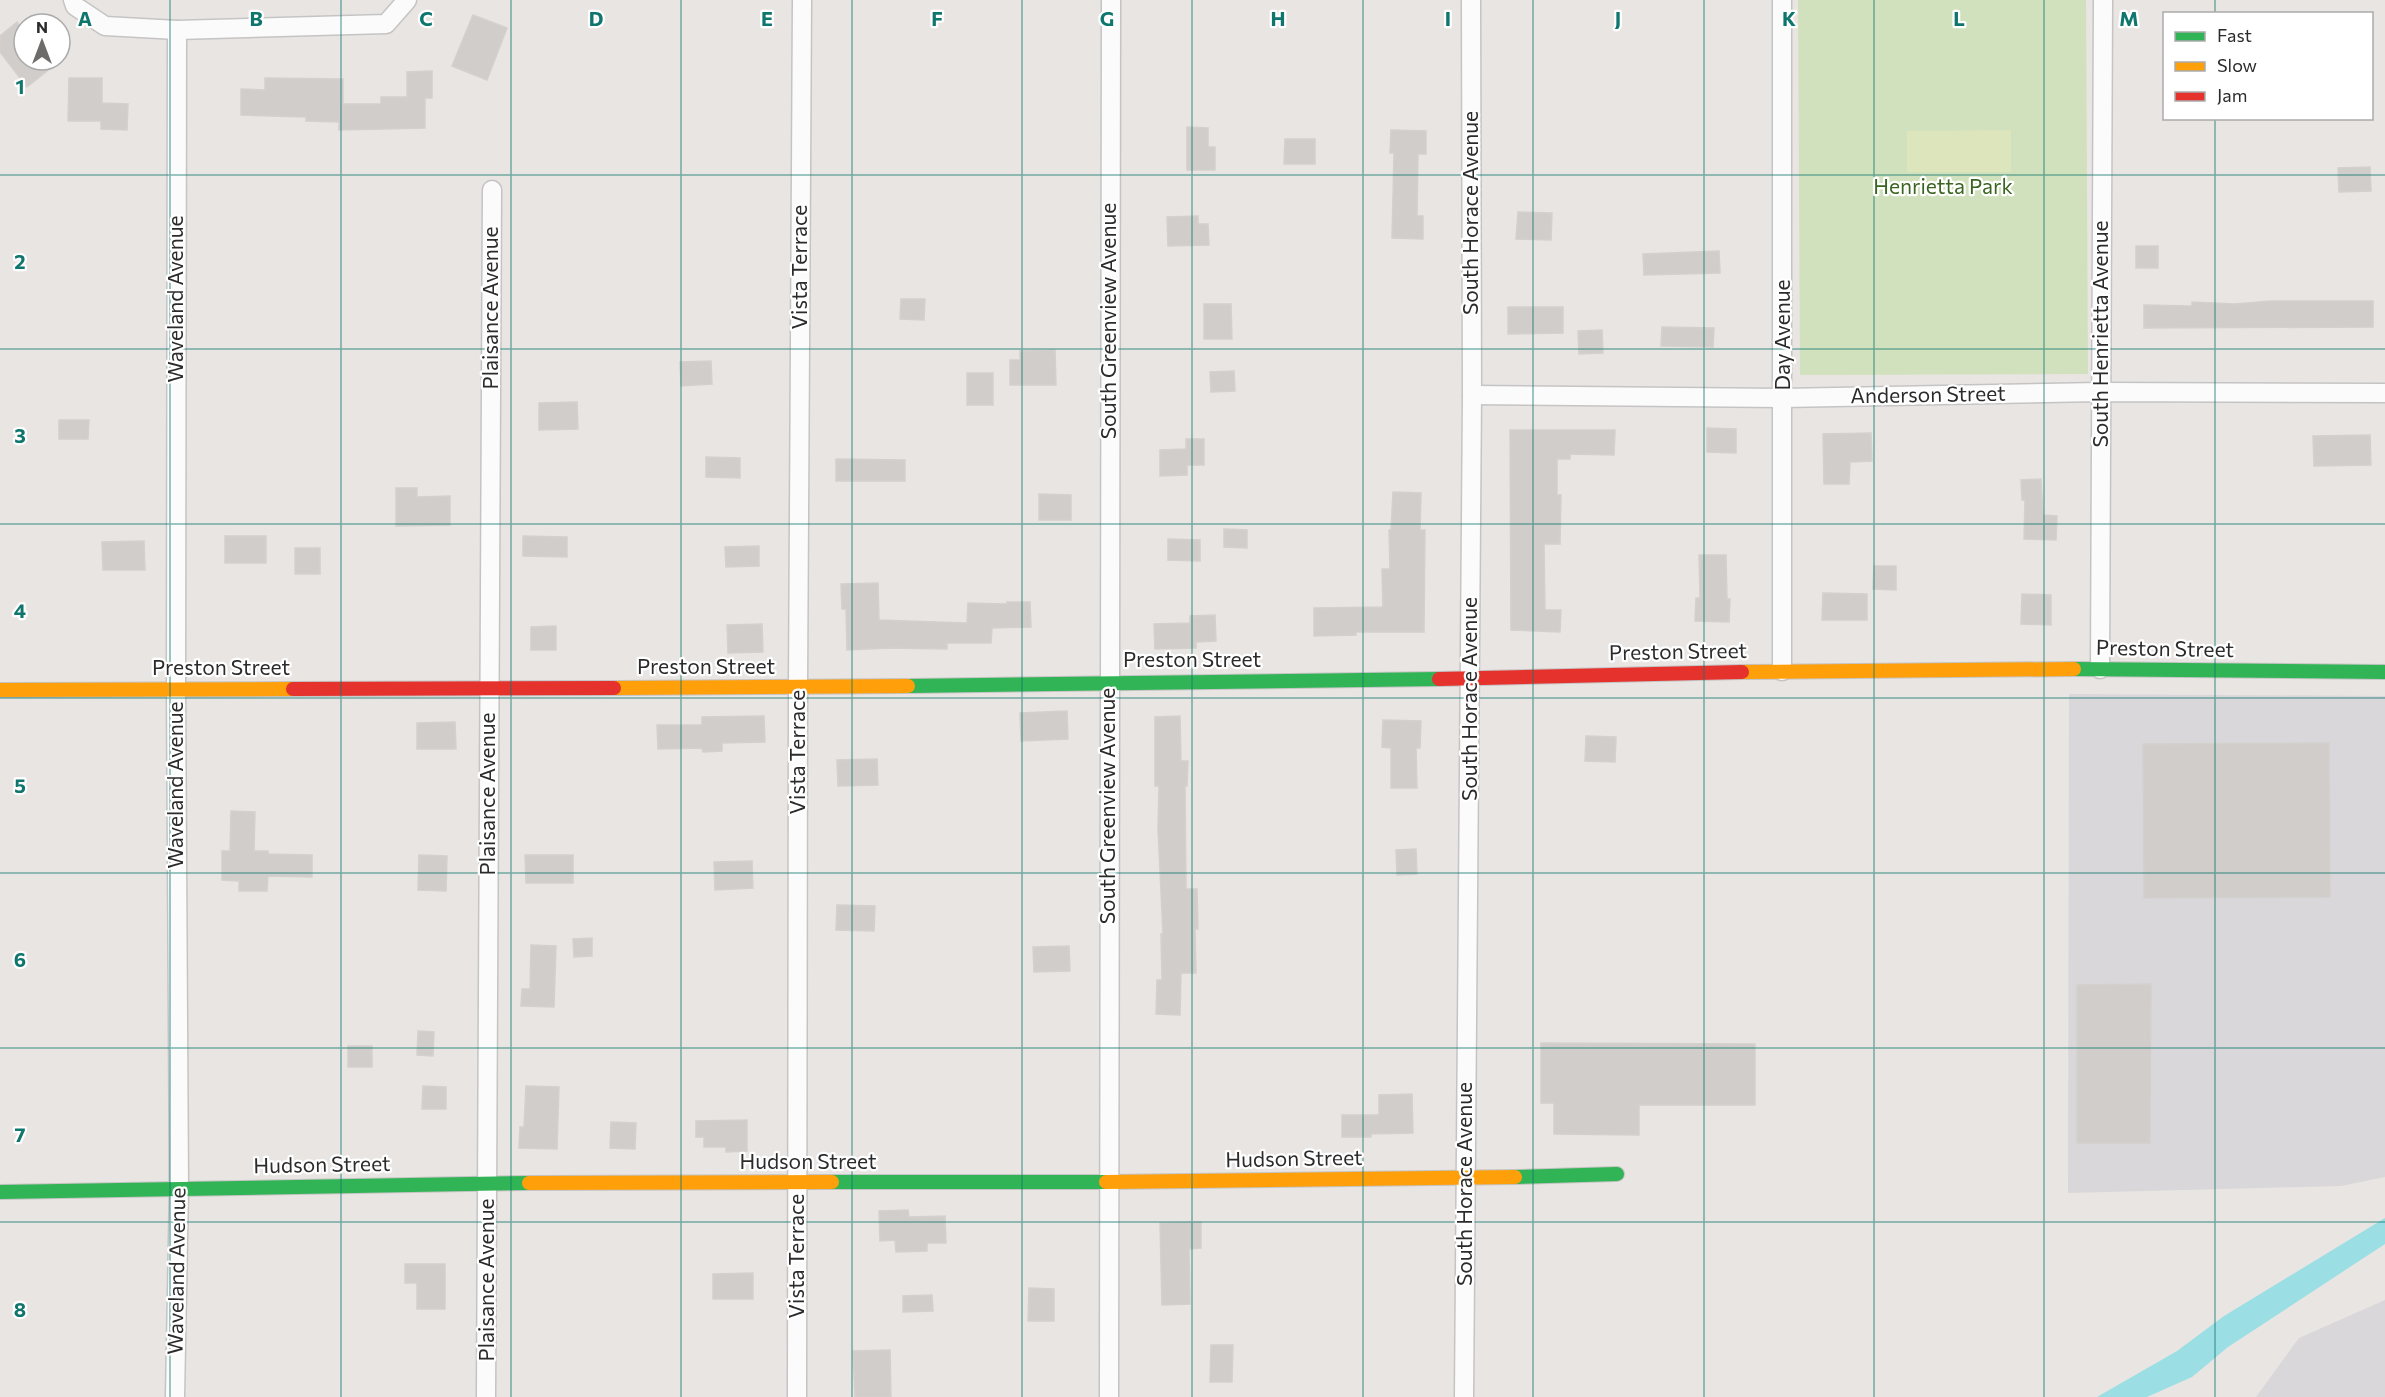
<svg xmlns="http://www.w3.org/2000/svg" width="2385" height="1397" font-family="Commissioner,sans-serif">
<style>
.industrial{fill:#d9d7d9}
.green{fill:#d2e1bd}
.pitch{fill:#dce5bc}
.water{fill:#9bdfe5}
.building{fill:#d0cdcb;stroke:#d4d0ce;stroke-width:1.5}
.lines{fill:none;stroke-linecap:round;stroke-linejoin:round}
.street-casing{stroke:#c5c4c4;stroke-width:21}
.fast-casing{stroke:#c5c4c4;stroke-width:16}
.slow-casing{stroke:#c5c4c4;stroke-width:16}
.jam-casing{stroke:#c5c4c4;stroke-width:16}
.street{stroke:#fcfbfb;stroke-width:18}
.fast{stroke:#30b455;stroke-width:14}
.slow{stroke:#ff9f0a;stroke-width:14}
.jam{stroke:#e5322d;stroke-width:14}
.grid{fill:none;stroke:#0f766e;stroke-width:1.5;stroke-opacity:0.55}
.labels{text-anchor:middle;stroke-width:4.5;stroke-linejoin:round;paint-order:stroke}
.park-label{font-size:21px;fill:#3a6420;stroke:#fff}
.street-label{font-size:21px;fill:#2b2b2b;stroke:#fff}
.grid-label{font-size:20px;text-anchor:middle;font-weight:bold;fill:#0f766e;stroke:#fff;stroke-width:4.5;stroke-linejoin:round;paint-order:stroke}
</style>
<rect width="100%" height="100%" fill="#e9e5e2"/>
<g class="industrial">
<path d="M2069 694 2385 696V1177L2341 1186 2068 1193Z"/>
<path d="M2385 1300V1397H2256L2299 1338Z"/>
</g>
<path class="green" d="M1798 0H2086L2088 374 1800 375Z"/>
<path class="pitch" d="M2011 130V172H1907V131Z"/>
<path class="water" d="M2385 1218V1244L2228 1347 2192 1377 2147 1397H2097L2177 1351 2224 1316Z"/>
<g class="building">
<path d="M473 15 507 28 487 80 452 66Z"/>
<path d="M17 22 24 31V60H61L27 87 0 52V36Z"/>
<path d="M432 71V98H425V128L339 130V122L306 121V117L241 115V89L265 90V78L343 79V104H381V97H407V72Z"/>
<path d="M69 78H102V103L128 104 127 130 101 129V121H68Z"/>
<path d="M1187 127 1208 128V147H1215V170H1187Z"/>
<path d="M1391 130 1426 131V154H1418L1417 216H1423V239L1392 238 1394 153H1390Z"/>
<path d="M1285 139H1315V164H1284Z"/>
<path d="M2370 167 2371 191 2339 192 2338 168Z"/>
<path d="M1518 212 1552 213 1551 240 1516 239Z"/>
<path d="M1198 216V224H1208L1209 245 1168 246 1167 217Z"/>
<rect x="2136" y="246" width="22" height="22"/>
<path d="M1719 251 1720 273 1644 275 1643 254Z"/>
<path d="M901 299H925L924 320 900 319Z"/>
<path d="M2271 301H2373V327L2144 328V305L2192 306V302L2235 304Z"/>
<path d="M1204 304H1231L1232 339H1204Z"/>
<path d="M1508 307H1563V333L1508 334Z"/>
<path d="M1662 327 1714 328 1713 347 1661 346Z"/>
<path d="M1602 330 1603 353 1579 354 1578 331Z"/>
<path d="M1055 350 1056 385H1010V360H1020V351Z"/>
<path d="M711 361 712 384 681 386 680 362Z"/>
<path d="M1234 371 1235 391 1211 392 1210 372Z"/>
<rect x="967" y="373" width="26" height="32"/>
<path d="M577 402 578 429 539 430V403Z"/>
<path d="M59 420H89L88 439H59Z"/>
<path d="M1707 428 1736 429V453L1707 452Z"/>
<path d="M1510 430H1615L1614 455 1570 454V459H1557V495H1561L1560 544H1544L1545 610H1561L1560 632 1511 630Z"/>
<path d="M1871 433 1872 461 1850 462 1849 484H1824L1823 434Z"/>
<path d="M2370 435 2371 465 2314 466 2313 436Z"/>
<path d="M1186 439H1204V465H1187V475L1160 476V450L1186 449Z"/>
<path d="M706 457 740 458V478L706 477Z"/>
<path d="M836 459 905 460V481H836Z"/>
<path d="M2041 479 2043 515 2057 516 2056 540 2024 539 2025 500H2022L2021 480Z"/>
<path d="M396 488H417V497L450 496V525L396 526Z"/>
<path d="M1393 492 1421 493 1420 530H1425L1424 632H1356V635L1314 636V608L1383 607 1382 569H1390L1389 530H1391Z"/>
<path d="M1039 494 1071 495V520H1039Z"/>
<path d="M1224 529 1247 530V548L1224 547Z"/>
<rect x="225" y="536" width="41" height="27"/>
<path d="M523 536 567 537V557L523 556Z"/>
<path d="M1168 539 1200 540V561L1168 560Z"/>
<path d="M144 541 145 570H103L102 542Z"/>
<path d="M759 546V566L726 567 725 547Z"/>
<rect x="295" y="548" width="25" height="26"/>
<path d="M1699 555H1726L1727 599H1730L1729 622 1695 621 1696 598H1700Z"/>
<path d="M1874 566H1896V590L1873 589Z"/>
<path d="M878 583 879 620 967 623 968 603 1007 604V602H1030L1031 627 992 628 991 643H947V649L890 648 847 650 846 609H842L841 584Z"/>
<path d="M1823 593 1867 594V620H1822Z"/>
<path d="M2022 594 2051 595V625L2021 624Z"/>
<path d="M1215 615 1216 641 1196 642V648L1155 649 1154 624 1190 623V616Z"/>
<path d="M762 624 763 652 728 653 727 625Z"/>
<path d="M556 626V650H531V627Z"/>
<path d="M1067 711 1068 739 1021 741 1020 713Z"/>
<path d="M764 716 765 742 722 743V751L703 752 702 748 658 749 657 725H702V717Z"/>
<path d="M1180 716 1181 761H1188L1187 786H1185L1186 889H1197L1198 929H1195L1196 973H1181L1180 1015 1156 1014 1157 980H1162L1161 934H1163L1158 829 1159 786H1155V717Z"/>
<path d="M1383 720 1421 721 1420 748H1416L1417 788H1391V748L1382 747Z"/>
<path d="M455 722 456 749H417V723Z"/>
<path d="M1586 736 1616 737 1615 762 1585 761Z"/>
<path d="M2329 743 2330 897 2144 898 2143 744Z"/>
<path d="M877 759 878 785 838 786 837 760Z"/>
<path d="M231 811 255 812 254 851H268V854L312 855V877L268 876 267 891H239V881L222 880V851H230Z"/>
<path d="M1416 849 1417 874 1397 875 1396 850Z"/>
<path d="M419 855 447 856 446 891 418 890Z"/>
<path d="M525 855H573V883H526Z"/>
<path d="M752 861 753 888 715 890 714 862Z"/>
<path d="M837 905 875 906 874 931 836 930Z"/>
<path d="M592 938V956L574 957 573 939Z"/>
<path d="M531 945 556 946 554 1007 521 1006 522 989H530Z"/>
<path d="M1069 946 1070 971 1034 972 1033 947Z"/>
<path d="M2151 984 2150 1143H2077V985Z"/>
<path d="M418 1031 434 1032 433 1056 417 1055Z"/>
<path d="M1541 1043 1755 1044V1105H1639V1135L1554 1134V1103H1541Z"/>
<rect x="348" y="1046" width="24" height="21"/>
<path d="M423 1086 446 1087V1109H422Z"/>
<path d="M526 1086 559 1087 557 1149 519 1148 520 1127H524Z"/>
<path d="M1412 1094 1413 1133 1371 1134V1137H1342V1115H1379V1095Z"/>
<path d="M747 1120V1151L726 1152V1147H704V1137H696V1121Z"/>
<path d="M611 1122 636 1123 635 1149 610 1148Z"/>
<path d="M908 1210 909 1217 945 1216 946 1243H927V1251L896 1252 895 1240 880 1241 879 1211Z"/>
<path d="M1201 1222V1248L1189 1249 1190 1304 1162 1305 1160 1223Z"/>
<path d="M405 1264H445V1309H417V1283H405Z"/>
<path d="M753 1273V1299H713V1274Z"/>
<path d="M1029 1288 1054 1289V1321H1028Z"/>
<path d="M932 1295 933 1311 903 1312V1296Z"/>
<path d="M1211 1345H1233L1232 1382H1210Z"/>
<path d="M890 1350 891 1397H855L853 1351Z"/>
</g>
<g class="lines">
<defs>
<g id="street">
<path d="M73 0 75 6 105 26 177 30 386 24 407 0"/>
<path d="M1472 395 1783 398 2100 392 2385 393"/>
<path d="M2100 669 2103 0"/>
<path d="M1782 671V0"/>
<path d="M175 1397 179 1188 176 689 177 30"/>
<path d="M486 1397 492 190"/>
<path d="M797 1397 798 687 802 0"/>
<path d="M1109 1397 1111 0"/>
<path d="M1464 1397 1472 395 1471 0"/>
</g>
<g id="fast">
<path d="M2074 669 2385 672"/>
<path d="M908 686 1439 679"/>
<path d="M1515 1177 1617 1174"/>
<path d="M832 1182H1106"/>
<path d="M0 1192 529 1183"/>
</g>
<g id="slow">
<path d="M1742 672 2074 669"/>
<path d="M614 688 908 686"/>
<path d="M0 690 293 689"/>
<path d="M1106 1182 1515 1177"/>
<path d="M529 1183 832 1182"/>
</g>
<g id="jam">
<path d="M1439 679 1742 672"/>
<path d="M293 689 614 688"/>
</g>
</defs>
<use href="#street" class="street-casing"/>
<use href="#fast" class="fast-casing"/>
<use href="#slow" class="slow-casing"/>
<use href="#jam" class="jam-casing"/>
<use href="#street" class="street"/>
<use href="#fast" class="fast"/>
<use href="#slow" class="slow"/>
<use href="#jam" class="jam"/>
</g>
<path class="grid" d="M170 0V1397M341 0V1397M511 0V1397M681 0V1397M852 0V1397M1022 0V1397M1192 0V1397M1363 0V1397M1533 0V1397M1704 0V1397M1874 0V1397M2044 0V1397M2215 0V14M2215 118V1397M0 175H2385M0 349H2385M0 524H2385M0 698H2385M0 873H2385M0 1048H2385M0 1222H2385"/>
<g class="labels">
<g class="park-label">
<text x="1943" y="194">Henrietta Park</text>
</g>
<g class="street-label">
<text transform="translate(1471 213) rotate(-90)" y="7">South Horace Avenue</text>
<text transform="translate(800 267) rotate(-90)" y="7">Vista Terrace</text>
<text transform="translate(176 299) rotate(-90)" y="7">Waveland Avenue</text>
<text transform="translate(491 308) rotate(-90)" y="7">Plaisance Avenue</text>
<text transform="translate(1109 321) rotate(-90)" y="7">South Greenview Avenue</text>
<text transform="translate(2101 334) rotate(-90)" y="7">South Henrietta Avenue</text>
<text transform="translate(1783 335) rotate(-90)" y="7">Day Avenue</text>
<text transform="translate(1928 395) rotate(-1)" y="7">Anderson Street</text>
<text transform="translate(2165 649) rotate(1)" y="7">Preston Street</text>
<text transform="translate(1678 652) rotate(-1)" y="7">Preston Street</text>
<text x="1192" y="667">Preston Street</text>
<text x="706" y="674">Preston Street</text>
<text x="221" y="675">Preston Street</text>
<text transform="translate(1470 699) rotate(-90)" y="7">South Horace Avenue</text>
<text transform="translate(798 752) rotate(-90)" y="7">Vista Terrace</text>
<text transform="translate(176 785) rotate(-90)" y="7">Waveland Avenue</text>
<text transform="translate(488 794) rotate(-90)" y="7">Plaisance Avenue</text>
<text transform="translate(1108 806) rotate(-90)" y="7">South Greenview Avenue</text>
<text transform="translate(1294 1159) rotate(-1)" y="7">Hudson Street</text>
<text x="808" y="1169">Hudson Street</text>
<text transform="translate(322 1165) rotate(-1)" y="7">Hudson Street</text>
<text transform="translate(1465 1184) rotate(-90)" y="7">South Horace Avenue</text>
<text transform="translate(797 1256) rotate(-90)" y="7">Vista Terrace</text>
<text transform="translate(177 1271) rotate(-89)" y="7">Waveland Avenue</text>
<text transform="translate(487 1280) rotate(-90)" y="7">Plaisance Avenue</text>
</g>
</g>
<g class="grid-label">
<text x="85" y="26">A</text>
<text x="256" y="26">B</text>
<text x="426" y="26">C</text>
<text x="596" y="26">D</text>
<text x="767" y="26">E</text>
<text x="937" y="26">F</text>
<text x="1107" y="26">G</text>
<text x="1278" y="26">H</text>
<text x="1448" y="26">I</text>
<text x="1618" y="26">J</text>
<text x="1789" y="26">K</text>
<text x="1959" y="26">L</text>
<text x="2129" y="26">M</text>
<text x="20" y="94">1</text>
<text x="20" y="269">2</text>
<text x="20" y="443">3</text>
<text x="20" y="618">4</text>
<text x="20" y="793">5</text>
<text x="20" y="967">6</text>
<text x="20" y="1142">7</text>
<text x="20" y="1317">8</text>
</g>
<rect x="2163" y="12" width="210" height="108" fill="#ffffff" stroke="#aaaaaa" stroke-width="1.5"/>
<rect x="2175" y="32" width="30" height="9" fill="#30b455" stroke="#aaaaaa" stroke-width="1.5"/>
<text x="2217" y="42" font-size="18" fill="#2b2b2b">Fast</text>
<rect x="2175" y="62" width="30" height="9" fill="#ff9f0a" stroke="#aaaaaa" stroke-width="1.5"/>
<text x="2217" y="72" font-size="18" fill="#2b2b2b">Slow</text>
<rect x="2175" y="92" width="30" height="9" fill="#e5322d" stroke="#aaaaaa" stroke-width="1.5"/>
<text x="2217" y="102" font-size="18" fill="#2b2b2b">Jam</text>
<g transform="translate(42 42)"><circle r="28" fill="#ffffff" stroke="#aaaaaa" stroke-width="1.5"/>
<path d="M0-4.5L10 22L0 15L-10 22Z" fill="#6e6c6b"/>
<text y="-9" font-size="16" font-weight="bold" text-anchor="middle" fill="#2b2b2b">N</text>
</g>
</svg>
